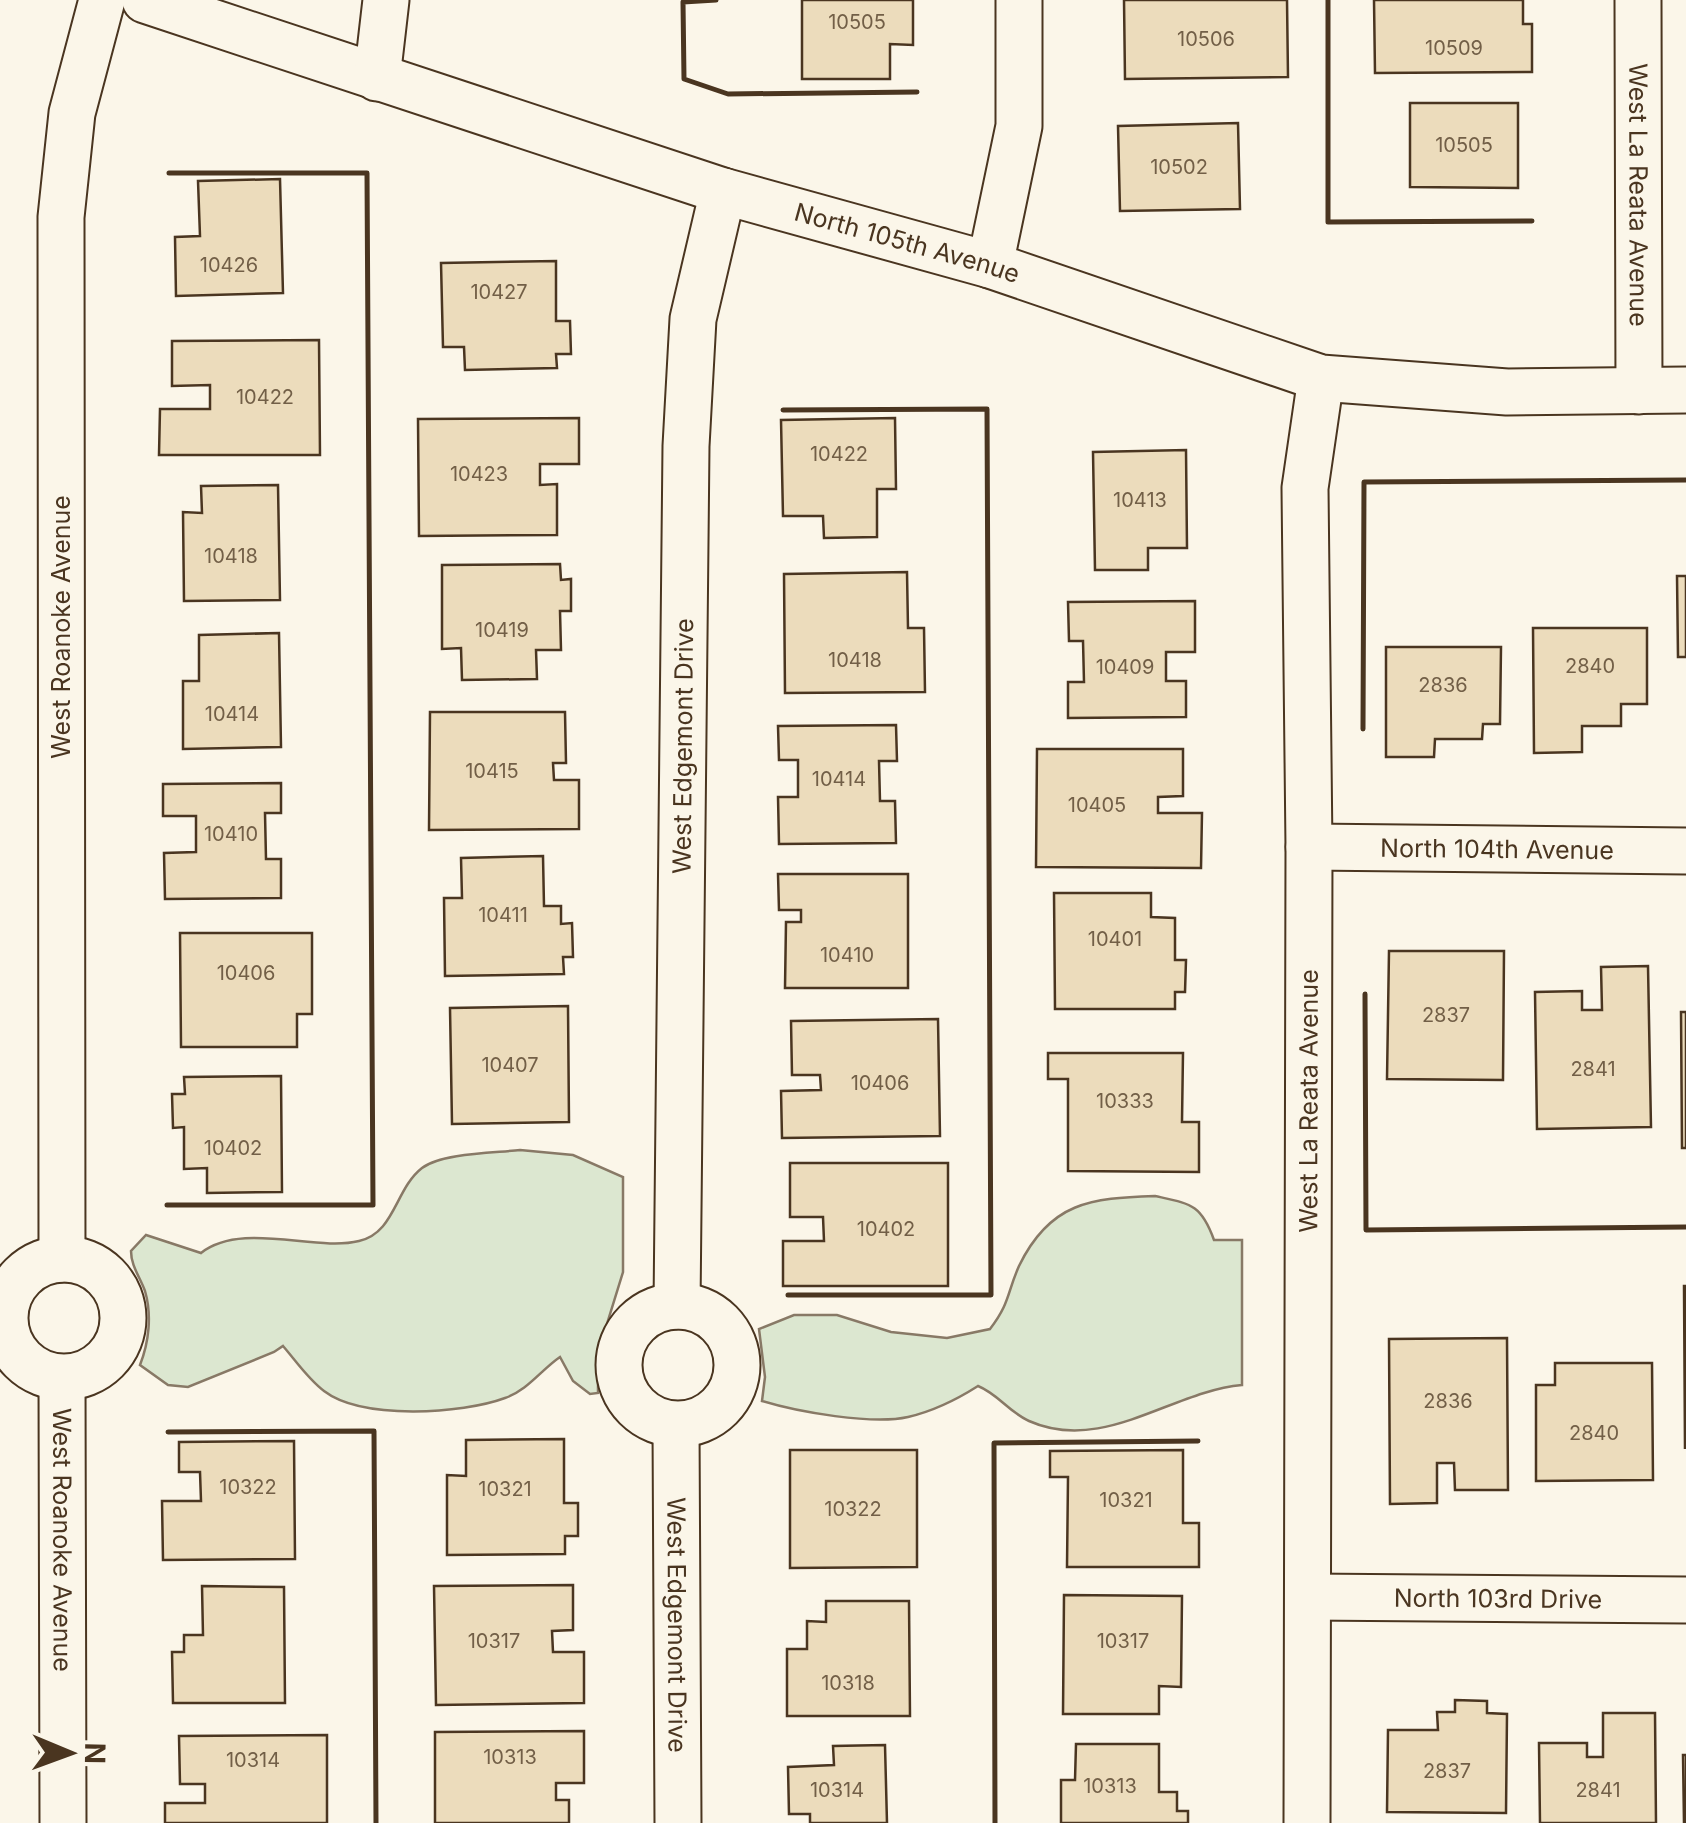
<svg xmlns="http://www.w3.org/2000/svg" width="1686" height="1823" font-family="Inter,sans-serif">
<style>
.green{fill:#dce7d0;stroke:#887966;stroke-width:2.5}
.building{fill:#ecdcbc;stroke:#4a3520;stroke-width:2.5}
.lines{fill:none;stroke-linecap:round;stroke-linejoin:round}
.minor-casing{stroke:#4a3520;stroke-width:49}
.minor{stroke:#fbf6e9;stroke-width:45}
.wall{stroke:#4a3520;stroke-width:5}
.labels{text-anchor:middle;stroke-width:8;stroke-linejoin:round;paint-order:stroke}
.number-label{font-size:20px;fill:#725f47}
.street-label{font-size:25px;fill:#4a3520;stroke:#fbf6e9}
</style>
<rect width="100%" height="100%" fill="#fbf6e9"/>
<g class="green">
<path d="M520 1150 573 1155 623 1177V1272L598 1353V1393L590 1394 573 1381 560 1357C541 1370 528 1390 505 1398 462 1414 362 1420 324 1391 308 1379 296 1361 283 1346L274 1352 188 1387 168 1385 140 1365C149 1342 152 1315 145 1291 140 1277 131 1266 131 1251L146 1235 201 1253C242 1221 315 1252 359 1241 395 1233 395 1189 422 1168 442 1153 494 1153 520 1150Z"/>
<path d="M1155 1196C1191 1204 1201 1204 1214 1240H1242V1385C1172 1391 1103 1454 1029 1421 1009 1412 998 1394 978 1386 956 1400 934 1411 908 1417 872 1425 798 1412 762 1401L765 1377 759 1329 794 1315H837L891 1332 947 1338 990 1329C1010 1303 1007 1293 1019 1266 1050 1202 1091 1198 1155 1196Z"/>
</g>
<g class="building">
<path d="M802 0H913V45L890 44V79H802Z"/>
<path d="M1124 0H1287L1288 77 1125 79Z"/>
<path d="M1374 0H1523V24H1532V72L1375 73Z"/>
<path d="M1410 103H1518V188L1410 187Z"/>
<path d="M1238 123 1240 209 1120 211 1118 126Z"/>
<path d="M280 179 283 293 176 296 175 237 200 236 198 181Z"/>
<path d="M556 261V321H570L571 354H556L557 368 465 370 464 347H443L441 263Z"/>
<path d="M319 340 320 455H159L160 409H210V385L172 386V341Z"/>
<path d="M579 418V464H540V485L557 484V535L419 536 418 419Z"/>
<path d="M895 418 896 489H877V537L824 538 823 516H783L781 420Z"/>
<path d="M1186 450 1187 548H1148V570H1095L1093 452Z"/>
<path d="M278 485 280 600 184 601 183 512 202 513 201 486Z"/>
<path d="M560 564 561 580 571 579V611H560L561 650H536L537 679 462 680 461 648 442 649V565Z"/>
<path d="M907 572 908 628H924L925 692 785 693 784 574Z"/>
<path d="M1677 576H1686V657H1678Z"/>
<path d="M1195 601V652H1166V681H1186V717L1068 718V682H1084L1083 641H1069L1068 602Z"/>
<path d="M1533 628H1647V704H1621V726H1582V752L1534 753Z"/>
<path d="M279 633 281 747 183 749V681H199V635Z"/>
<path d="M1386 647H1501L1500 724H1483L1482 739H1435L1434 757H1386Z"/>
<path d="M430 712H565L566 763H553L554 780H579V829L429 830Z"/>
<path d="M896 725 897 761H879L880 801H895L896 843 779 844 778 797H798V760H779L778 726Z"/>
<path d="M1037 749H1183V796L1158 797V813H1202L1201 868 1036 867Z"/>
<path d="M281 783V813H265L266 859H281V898L165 899 164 853 196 852V816H163V784Z"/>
<path d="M543 856 544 906H561V924L572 923 573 957H563L564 974 445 976 444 898H462L461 858Z"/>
<path d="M778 874H908V988H785L786 922H801V910H779Z"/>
<path d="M1054 893H1151V917L1175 918V960H1186L1185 992H1175V1009H1055Z"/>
<path d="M180 933H312V1014H297V1047H181Z"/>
<path d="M1389 951H1504L1503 1080 1387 1079Z"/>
<path d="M1648 966 1651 1127 1537 1129 1535 992 1582 991V1010H1602L1601 967Z"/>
<path d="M568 1006 569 1122 452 1124 450 1008Z"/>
<path d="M1681 1012H1686V1148H1682Z"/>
<path d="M938 1019 940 1136 782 1138 781 1091 821 1090 820 1075H792L791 1021Z"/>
<path d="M1048 1053H1183L1182 1122H1199V1172L1068 1171V1079H1048Z"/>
<path d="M281 1076 282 1192 207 1193V1168L184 1169V1127L173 1128 172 1094H185L184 1077Z"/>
<path d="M790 1163H948V1286H783V1241H824L823 1217H790Z"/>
<path d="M1684 1286H1686L1685 1449Z"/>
<path d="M1507 1338 1508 1490H1455L1454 1463H1437V1503L1390 1504 1389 1339Z"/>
<path d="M1555 1363H1652L1653 1480 1536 1481V1385H1555Z"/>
<path d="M564 1439V1503H578V1536H565V1554L447 1555V1475L466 1476V1440Z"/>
<path d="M294 1441 295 1559 163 1560 162 1501H201L200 1472H179V1442Z"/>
<path d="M790 1450H917V1567L790 1568Z"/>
<path d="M1183 1450V1523H1199V1567H1067L1068 1477H1050V1451Z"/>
<path d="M573 1585V1630L552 1631 553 1652H584V1703L436 1705 434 1586Z"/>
<path d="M202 1586 284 1587 285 1703H173L172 1652H184V1635H203Z"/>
<path d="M1064 1595 1182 1596 1181 1687 1159 1686V1714H1063Z"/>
<path d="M826 1601H909L910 1716H787V1649H807V1621L826 1622Z"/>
<path d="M1455 1700 1487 1701V1713L1507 1714 1506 1813 1387 1812 1388 1730H1438L1437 1712H1455Z"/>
<path d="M1603 1713H1655L1656 1823H1540L1539 1743H1587V1757H1603Z"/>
<path d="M584 1731V1783H556V1800H569V1823H435V1732Z"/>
<path d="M327 1735V1823H165V1803H205V1784H180L179 1736Z"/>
<path d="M1076 1744H1159V1792H1177V1811H1188V1823H1061V1780H1075Z"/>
<path d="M885 1745 887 1823H810V1814H789L788 1767 834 1765 833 1746Z"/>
<path d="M1683 1755H1686V1823H1684Z"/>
</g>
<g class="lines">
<defs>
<g id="minor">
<path id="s1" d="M145 0 723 191 990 265 1321 378 1507 392 1686 390"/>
<path id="s2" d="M1638 0 1639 391"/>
<path d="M377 78 386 0"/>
<path d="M990 265 1019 126V0"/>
<path id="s3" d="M1309 847 1686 851"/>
<circle cx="64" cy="1318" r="59"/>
<path d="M62 1259 61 217 72 113 102 0"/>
<path id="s4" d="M677 1306 686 446 693 319 723 191"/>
<circle cx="678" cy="1365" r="59"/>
<path id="s5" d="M62 1378 63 1823"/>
<path id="s6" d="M676 1425 678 1823"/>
<path id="s7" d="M1308 1597 1686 1600"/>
<path id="s8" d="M1307 1823 1309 847 1305 488 1321 378"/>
</g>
</defs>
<use href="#minor" class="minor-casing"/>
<use href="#minor" class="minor"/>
<g class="wall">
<path d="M716 0 683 2 684 79 728 94 917 92"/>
<path d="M1328 0V222L1532 221"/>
<path d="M783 410 987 409 991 1295H788"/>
<path d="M1363 729 1364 482 1686 480"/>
<path d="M1365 994 1366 1230 1686 1227"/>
<path d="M167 1205H373L367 173H169"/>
<path d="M168 1432 374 1431 376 1823"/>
<path d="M995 1823 994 1443 1198 1441"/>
</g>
</g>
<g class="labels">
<g class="number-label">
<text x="857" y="29">10505</text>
<text x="1206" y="46">10506</text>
<text x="1454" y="55">10509</text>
<text x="1464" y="152">10505</text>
<text x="1179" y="174">10502</text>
<text x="229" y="272">10426</text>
<text x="499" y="299">10427</text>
<text x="265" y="404">10422</text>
<text x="839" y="461">10422</text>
<text x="479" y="481">10423</text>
<text x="1140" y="507">10413</text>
<text x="231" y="563">10418</text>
<text x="502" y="637">10419</text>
<text x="855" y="667">10418</text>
<text x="1590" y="673">2840</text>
<text x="1125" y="674">10409</text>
<text x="1443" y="692">2836</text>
<text x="232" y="721">10414</text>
<text x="492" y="778">10415</text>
<text x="839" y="786">10414</text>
<text x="1097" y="812">10405</text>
<text x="231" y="841">10410</text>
<text x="503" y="922">10411</text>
<text x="1115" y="946">10401</text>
<text x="847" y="962">10410</text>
<text x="246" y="980">10406</text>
<text x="1446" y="1022">2837</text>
<text x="510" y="1072">10407</text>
<text x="1593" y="1076">2841</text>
<text x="880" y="1090">10406</text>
<text x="1125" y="1108">10333</text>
<text x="233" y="1155">10402</text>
<text x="886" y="1236">10402</text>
<text x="1448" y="1408">2836</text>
<text x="1594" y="1440">2840</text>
<text x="248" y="1494">10322</text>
<text x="505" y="1496">10321</text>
<text x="1126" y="1507">10321</text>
<text x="853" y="1516">10322</text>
<text x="494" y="1648">10317</text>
<text x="1123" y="1648">10317</text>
<text x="848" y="1690">10318</text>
<text x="510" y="1764">10313</text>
<text x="253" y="1767">10314</text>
<text x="1447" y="1778">2837</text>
<text x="1110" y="1793">10313</text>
<text x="837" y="1797">10314</text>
<text x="1598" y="1797">2841</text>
</g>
<g class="street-label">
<text dy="9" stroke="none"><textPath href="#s2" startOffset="195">West La Reata Avenue</textPath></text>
<text dy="9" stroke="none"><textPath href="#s1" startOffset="800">North 105th Avenue</textPath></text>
<text transform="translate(61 627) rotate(-90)" y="9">West Roanoke Avenue</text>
<text dy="9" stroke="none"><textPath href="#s4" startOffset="560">West Edgemont Drive</textPath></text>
<text dy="9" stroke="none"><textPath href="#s3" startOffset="188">North 104th Avenue</textPath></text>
<text dy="9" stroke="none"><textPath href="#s8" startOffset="722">West La Reata Avenue</textPath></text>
<text dy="9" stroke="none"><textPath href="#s5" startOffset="162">West Roanoke Avenue</textPath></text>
<text dy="9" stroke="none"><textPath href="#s7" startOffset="190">North 103rd Drive</textPath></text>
<text dy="9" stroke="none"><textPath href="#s6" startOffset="200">West Edgemont Drive</textPath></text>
</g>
</g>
<g transform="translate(70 1753) rotate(91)" stroke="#fbf6e9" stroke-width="8" paint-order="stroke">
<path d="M0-8L18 38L0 25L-18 38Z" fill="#4a3520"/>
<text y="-15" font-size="28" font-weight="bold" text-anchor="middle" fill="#4a3520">N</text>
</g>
</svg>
